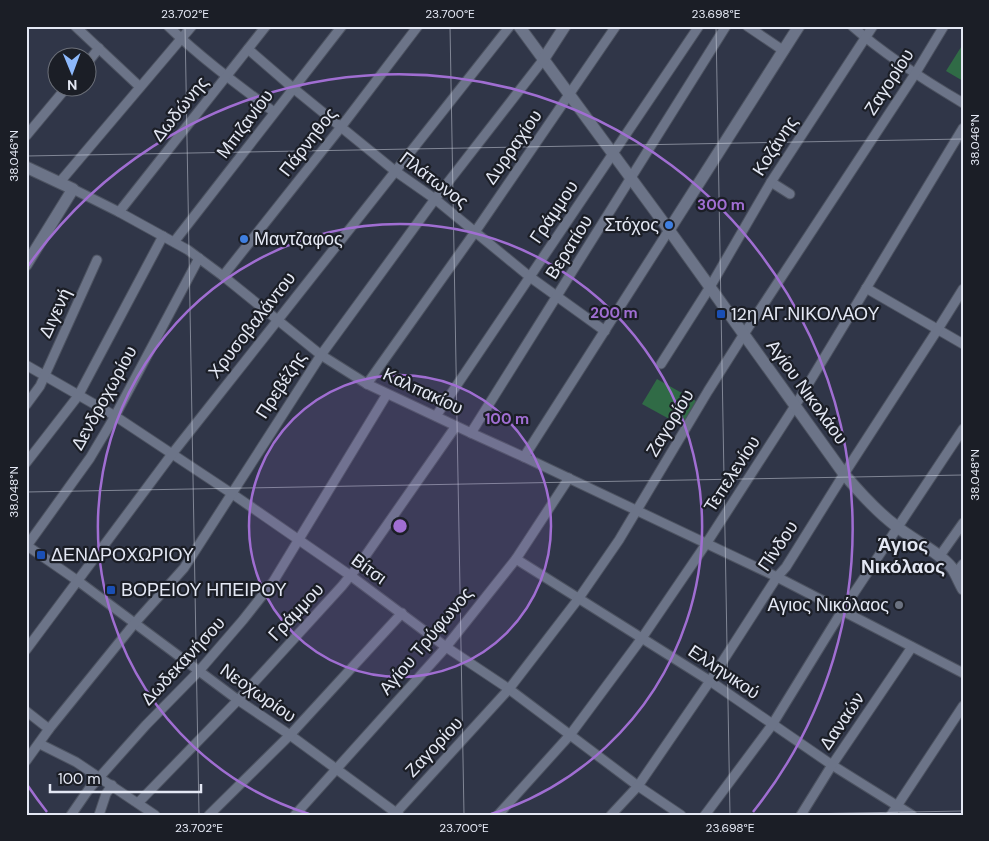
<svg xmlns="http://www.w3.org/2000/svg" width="989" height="841" font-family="'DM Sans',sans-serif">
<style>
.green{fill:#306b46}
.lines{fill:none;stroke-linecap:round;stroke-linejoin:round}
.street-casing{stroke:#4d5361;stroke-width:11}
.secondary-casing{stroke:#4d5361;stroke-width:13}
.street{stroke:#6c7488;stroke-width:9}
.secondary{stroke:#6c7488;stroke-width:11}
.ticks{fill:none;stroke:#e4e8f4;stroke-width:1;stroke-opacity:0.45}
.ring{fill:none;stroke:#a06ed2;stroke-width:2.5}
.shop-dot{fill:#3f7fe0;stroke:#1b1e26;stroke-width:2}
.transit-dot{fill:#1a4fb4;stroke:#1b1e26;stroke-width:2}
.worship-dot{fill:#6b7280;stroke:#1b1e26;stroke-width:2}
.labels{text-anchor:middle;stroke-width:4.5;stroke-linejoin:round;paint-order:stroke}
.street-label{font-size:18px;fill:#e4e8f4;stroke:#1b1e26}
.poi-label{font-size:18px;fill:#e4e8f4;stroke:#1b1e26;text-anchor:start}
.neighbourhood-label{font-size:19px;font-weight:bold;fill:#e4e8f4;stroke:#1b1e26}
.centre{fill:#a06ed2;stroke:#1b1e26;stroke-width:2.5}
.ring-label{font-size:15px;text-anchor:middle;font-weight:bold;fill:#a06ed2;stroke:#1b1e26;stroke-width:4.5;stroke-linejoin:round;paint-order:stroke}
.neatline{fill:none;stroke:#e4e8f4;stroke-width:2}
.ticks-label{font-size:12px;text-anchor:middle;fill:#e4e8f4}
</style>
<rect width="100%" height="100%" fill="#303648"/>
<g class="green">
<path d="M963 44V81L946 71Z"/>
<path d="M657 379 696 401 682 426 642 404Z"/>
</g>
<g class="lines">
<defs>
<g id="street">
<path d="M75 26 140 87"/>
<path d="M168 26C201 58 238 85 274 112"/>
<path d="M747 26 784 51"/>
<path d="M852 26C886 56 924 80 963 103"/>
<path d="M248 49 293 88 395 171 435 199 530 277 605 331"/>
<path d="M88 62 99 48"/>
<path d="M26 136 66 88"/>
<path d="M771 182 790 194"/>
<path d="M59 183 192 26"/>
<path d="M73 189 119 212 188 250 223 276 321 355 367 384 471 433 524 457 777 577 963 673"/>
<path d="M119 212 266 26"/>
<path d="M174 242 342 26"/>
<path d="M223 276 341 127 418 26"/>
<path d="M866 288 963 344"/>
<path d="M661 364 710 287 771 182 873 26"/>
<path d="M26 365 115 416 231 493 351 576 446 647 509 689 638 786 681 815"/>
<path d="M367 384 475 232 616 26"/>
<path d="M26 405 40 386 97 260"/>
<path d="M436 416 699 26"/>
<path d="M471 433 726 26"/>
<path d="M524 457 669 230"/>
<path d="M26 463 78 396 163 236"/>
<path d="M26 545 78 581 238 700 290 735 399 815"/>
<path d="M26 547 90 458 115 416 199 258"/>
<path d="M939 557 963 523"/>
<path d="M516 559 710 681 832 765 912 815"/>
<path d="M955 574 963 564"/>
<path d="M26 650 172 454 510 26"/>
<path d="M26 711 49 729"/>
<path d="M40 744 76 762 155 815"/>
<path d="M26 761 49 729 134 624 184 568 321 355 435 199 543 60"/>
<path d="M138 803 238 700 342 586 359 565 456 426"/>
<path d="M71 815 89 789 146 725 199 671 243 620 273 582 387 394"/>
<path d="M99 815 106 794 112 785"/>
<path d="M209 815 290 735 402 613"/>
<path d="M295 815 446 647 516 559 569 478"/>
<path d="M394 815 509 689 579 598 619 540 708 391 744 334 915 74 944 26"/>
<path d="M498 815 570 735 642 638 706 544 795 406 963 128"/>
<path d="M611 815 638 786 710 681 777 577 786 567 844 474 938 329 963 289"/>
<path d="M705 815 772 725 842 611 963 429"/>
<path d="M801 815 832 765 912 647"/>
<path d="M891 815 963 706"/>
</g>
<g id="secondary">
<path d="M519 26 669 230 844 474C860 493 876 511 896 526 913 540 938 551 952 568 956 574 959 582 963 589"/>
<path d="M543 60 565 26"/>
<path d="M26 167 73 189 26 265"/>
<path d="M669 230 799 26"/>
</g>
</defs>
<use href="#street" class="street-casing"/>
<use href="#secondary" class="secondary-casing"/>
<use href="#street" class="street"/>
<use href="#secondary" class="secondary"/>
</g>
<path class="ticks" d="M185 26 199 815M450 26 464 815M716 26 730 815M26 156 963 139M26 492 963 475M744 815 963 811"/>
<circle cx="400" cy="526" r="151" fill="#a06ed2" fill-opacity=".12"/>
<g class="ring">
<circle cx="400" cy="526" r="151"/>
<path d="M309 814A302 302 0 1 1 491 814"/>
<path d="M47 812A454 454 0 0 1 28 786M28 266A454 454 0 1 1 753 812"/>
</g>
<g class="shop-dot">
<circle cx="669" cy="225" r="5"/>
<circle cx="244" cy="239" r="5"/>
</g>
<g class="transit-dot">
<rect x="716" y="309" width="10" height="10" rx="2.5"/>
<rect x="36" y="550" width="10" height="10" rx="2.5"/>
<rect x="106" y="585" width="10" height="10" rx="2.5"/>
</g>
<circle class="worship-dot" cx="899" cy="605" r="5"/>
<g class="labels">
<g class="street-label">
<text transform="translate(889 82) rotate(-57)" y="6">Ζαγορίου</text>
<text transform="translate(180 109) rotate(-51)" y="6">Δωδώνης</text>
<text transform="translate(245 124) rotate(-53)" y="6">Μπιζανίου</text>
<text transform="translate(308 142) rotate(-52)" y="6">Πάρνηθος</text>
<text transform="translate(775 146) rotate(-57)" y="6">Κοζάνης</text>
<text transform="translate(513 147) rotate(-55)" y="6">Δυρραχίου</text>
<text transform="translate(434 180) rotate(37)" y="6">Πλάτωνος</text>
<text transform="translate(554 212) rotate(-56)" y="6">Γράμμου</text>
<text transform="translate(569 247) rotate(-58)" y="6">Βερατίου</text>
<text transform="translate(55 313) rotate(-65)" y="6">Διγενή</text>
<text transform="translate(252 325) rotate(-52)" y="6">Χρυσοβαλάντου</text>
<text transform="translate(281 385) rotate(-57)" y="6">Πρεβέζης</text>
<text transform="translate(423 391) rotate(25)" y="6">Καλπακίου</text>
<text transform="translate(807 392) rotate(54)" y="6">Αγίου Νικολάου</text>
<text transform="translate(104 398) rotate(-61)" y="6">Δενδροχωρίου</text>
<text transform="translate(670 423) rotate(-59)" y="6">Ζαγορίου</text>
<text transform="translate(732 474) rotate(-57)" y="6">Τεπελενίου</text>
<text transform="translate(778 546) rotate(-56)" y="6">Πίνδου</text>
<text transform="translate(369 569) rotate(36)" y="6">Βίτσι</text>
<text transform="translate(296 612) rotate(-47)" y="6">Γράμμου</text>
<text transform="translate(426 641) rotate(-50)" y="6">Αγίου Τρύφωνος</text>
<text transform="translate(183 661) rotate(-47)" y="6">Δωδεκανήσου</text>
<text transform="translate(724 672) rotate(34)" y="6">Ελληνικού</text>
<text transform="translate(258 693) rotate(35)" y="6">Νεοχωρίου</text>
<text transform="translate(842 721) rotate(-56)" y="6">Δαναών</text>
<text transform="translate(434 747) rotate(-47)" y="6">Ζαγορίου</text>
</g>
<g class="poi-label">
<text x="659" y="231" text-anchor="end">Στόχος</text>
<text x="254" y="245">Μαντζαφος</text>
<text x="731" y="320">12η ΑΓ.ΝΙΚΟΛΑΟΥ</text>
<text x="51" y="561">ΔΕΝΔΡΟΧΩΡΙΟΥ</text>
<text x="121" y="596">ΒΟΡΕΙΟΥ ΗΠΕΙΡΟΥ</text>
<text x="889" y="611" text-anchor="end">Αγιος Νικόλαος</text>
</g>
<g class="neighbourhood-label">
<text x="903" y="551">Άγιος<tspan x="903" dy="22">Νικόλαος</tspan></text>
</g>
</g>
<circle cx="400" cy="526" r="8" class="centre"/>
<g class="ring-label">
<text x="721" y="210">300 m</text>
<text x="614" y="318">200 m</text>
<text x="507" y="424">100 m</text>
</g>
<rect width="989" height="841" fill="none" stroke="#1b1e26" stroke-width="55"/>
<g transform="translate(72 72) rotate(179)"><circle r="24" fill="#1b1e26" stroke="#6b6f78"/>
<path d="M0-4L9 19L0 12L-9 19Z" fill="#8db9fc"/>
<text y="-8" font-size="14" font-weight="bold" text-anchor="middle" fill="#e4e8f4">N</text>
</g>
<path d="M50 784v8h151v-8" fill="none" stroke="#e4e8f4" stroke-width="2.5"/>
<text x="58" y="784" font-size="15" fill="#e4e8f4" stroke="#1b1e26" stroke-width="4" paint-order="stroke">100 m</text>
<rect x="28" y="28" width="934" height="786" class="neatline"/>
<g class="ticks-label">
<text x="185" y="18">23.702°E</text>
<text x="450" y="18">23.700°E</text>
<text x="716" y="18">23.698°E</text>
<text transform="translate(975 140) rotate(-90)" y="4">38.046°N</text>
<text transform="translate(14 156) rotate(-90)" y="4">38.046°N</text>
<text transform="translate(975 475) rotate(-90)" y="4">38.048°N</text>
<text transform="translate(14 492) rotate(-90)" y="4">38.048°N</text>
<text x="199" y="832">23.702°E</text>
<text x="464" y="832">23.700°E</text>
<text x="730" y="832">23.698°E</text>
</g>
</svg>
